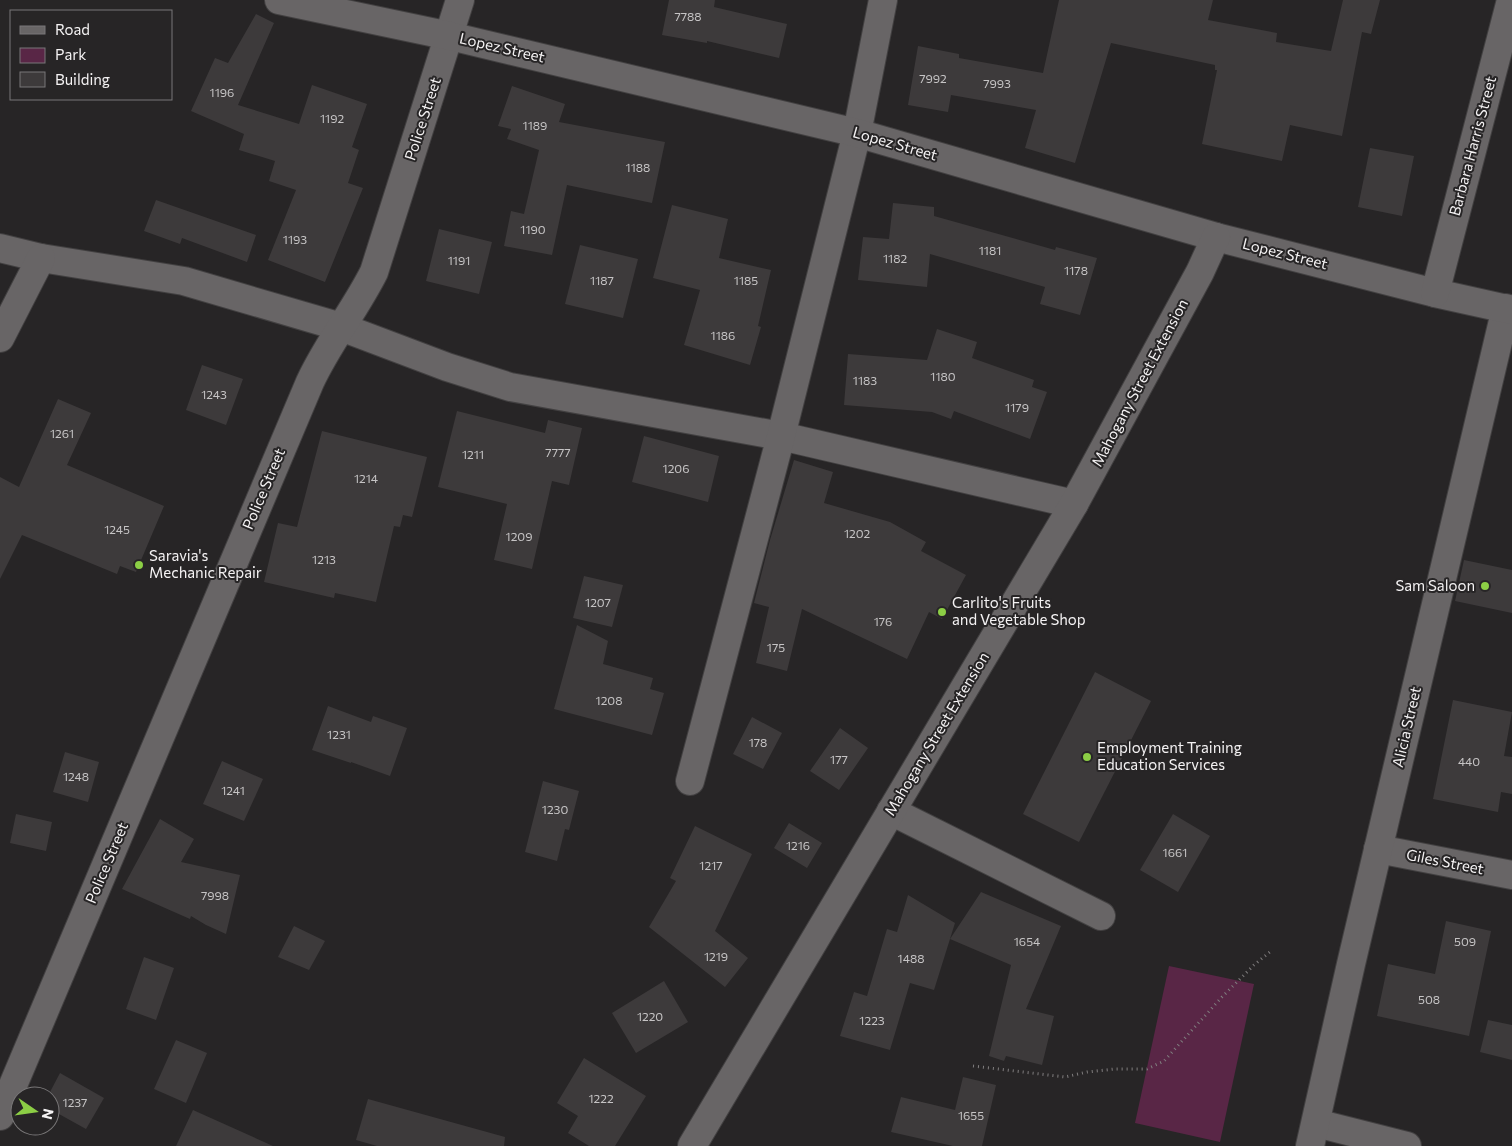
<svg xmlns="http://www.w3.org/2000/svg" width="1512" height="1146" font-family="Commissioner,sans-serif">
<style>
.green{fill:#592646}
.building{fill:#3d3a3b}
.lines{fill:none;stroke-linecap:round;stroke-linejoin:round}
.street-casing{stroke:#424041;stroke-width:30}
.secondary-casing{stroke:#424041;stroke-width:30}
.path{stroke:#807e7f;stroke-width:3;stroke-dasharray:1 4;stroke-linecap:butt}
.street{stroke:#686566;stroke-width:28}
.secondary{stroke:#686566;stroke-width:28}
.poi-dot{fill:#8cce45;stroke:#272526;stroke-width:2}
.labels{text-anchor:middle;stroke-width:4;stroke-linejoin:round;paint-order:stroke}
.number-label{font-size:12px;fill:#c6c4c5}
.street-label{font-size:15px;fill:#f4f2f3;stroke:#272526}
.poi-label{font-size:15px;fill:#f4f2f3;stroke:#272526;text-anchor:start}
</style>
<rect width="100%" height="100%" fill="#272526"/>
<path class="green" d="M1169 966 1254 984 1220 1142 1135 1123Z"/>
<g class="building">
<path d="M669 0H715L714 7 787 24 779 58 707 41V43L662 35Z"/>
<path d="M1059 0H1213L1208 20 1277 33 1276 42 1331 51 1343 0H1380L1371 34 1362 32 1342 136 1290 125 1282 161 1202 144 1217 70H1215V65L1111 43 1075 163 1025 148 1036 110 951 95 948 112 908 105 918 46 959 54V58L1043 73Z"/>
<path d="M256 14 274 23 238 105 299 124 312 85 367 104 352 147 359 150 348 183 363 188 325 282 268 260 296 190 269 181 275 161 239 150 244 134 191 111 215 58 228 63Z"/>
<path d="M512 86 565 104 559 122 665 142 652 203 567 185 552 255 504 246 511 211 524 214 539 150 507 139 511 129 498 126Z"/>
<path d="M1370 148 1414 156 1402 216 1358 207Z"/>
<path d="M156 200 256 235 247 262 182 238 180 244 144 231Z"/>
<path d="M893 203 934 207V216L1055 250 1056 247 1097 258 1080 315 1040 304 1045 287 930 254 927 287 858 280 863 237 889 239Z"/>
<path d="M672 205 728 219 719 258 771 270 758 326 761 327 750 365 684 345 700 290 653 278Z"/>
<path d="M439 229 492 242 479 294 426 281Z"/>
<path d="M580 245 638 259 623 318 565 304Z"/>
<path d="M937 329 977 342 972 358 1034 380 1032 387 1047 392 1030 439 954 411 951 419 932 412 844 405 848 354 927 360Z"/>
<path d="M202 365 243 379 226 425 186 410Z"/>
<path d="M58 399 91 413 67 465 164 506 136 572 120 566 117 574 22 535 0 579V477L19 487Z"/>
<path d="M457 411 545 433 548 420 582 428 569 485 552 481 532 569 494 560 507 504 438 487Z"/>
<path d="M322 431 427 457 412 517 403 515 400 527 394 526 376 602 335 593 334 598 264 582 278 523 297 527Z"/>
<path d="M644 436 719 456 708 502 632 482Z"/>
<path d="M794 460 833 472 824 503 890 522 926 542 921 551 966 575 942 619 929 612 907 659 802 609 787 671 756 663 769 607 754 603 770 540Z"/>
<path d="M1464 560 1512 570V613L1455 601Z"/>
<path d="M584 576 623 585 612 627 573 618Z"/>
<path d="M577 625 608 641 603 664 653 678 650 689 664 693 652 735 554 709Z"/>
<path d="M1095 672 1151 701 1079 842 1023 814Z"/>
<path d="M1453 700 1512 712 1504 756 1512 757V794L1501 792 1498 812 1433 799Z"/>
<path d="M328 706 371 722 373 716 407 728 390 776 351 762V763L312 750Z"/>
<path d="M752 717 782 733 763 769 733 754Z"/>
<path d="M840 728 868 748 839 790 810 771Z"/>
<path d="M65 752 99 762 88 802 53 792Z"/>
<path d="M222 761 263 779 244 821 203 804Z"/>
<path d="M543 781 579 791 569 830 565 829 557 861 525 852Z"/>
<path d="M16 814 52 822 46 851 10 843Z"/>
<path d="M1173 814 1210 836 1178 892 1140 870Z"/>
<path d="M160 819 194 839 181 862 240 875 226 934 206 925 191 916 190 919 122 889Z"/>
<path d="M789 823 822 843 807 868 774 848Z"/>
<path d="M695 826 752 854 715 931 748 958 725 987 649 927 676 881 670 878Z"/>
<path d="M981 892 1061 926 1026 1009 1054 1016 1042 1065 1006 1056 1004 1061 989 1056 1011 965 950 939Z"/>
<path d="M908 895 955 923 934 990 910 983 890 1050 840 1036 854 992 867 996 887 929 897 932Z"/>
<path d="M1446 921 1491 931 1469 1036 1377 1016 1388 964 1435 974Z"/>
<path d="M294 926 325 941 309 970 278 957Z"/>
<path d="M144 957 174 968 156 1020 126 1009Z"/>
<path d="M664 981 688 1022 636 1053 612 1013Z"/>
<path d="M1488 1020 1512 1025V1060L1480 1052Z"/>
<path d="M176 1040 207 1053 186 1103 154 1089Z"/>
<path d="M584 1058 646 1096 615 1146H589L568 1133 578 1116 557 1103Z"/>
<path d="M60 1073 104 1098 86 1129 50 1109V1092Z"/>
<path d="M963 1077 996 1085 982 1146H953L891 1132 901 1097 955 1110Z"/>
<path d="M368 1099 505 1137 504 1146H377L356 1140Z"/>
<path d="M193 1110 273 1146H176Z"/>
</g>
<g class="lines">
<defs>
<g id="street">
<path d="M0 248 41 258 184 281 341 327 447 367 510 387 781 436 1074 504"/>
<path d="M0 338 41 258"/>
<path d="M690 781 781 436 857 133 883 0"/>
<path d="M891 811 1101 916"/>
<path d="M1378 849 1512 875"/>
<path d="M0 1116 310 382C328 343 355 310 374 272L460 0"/>
<path d="M1316 1123 1407 1146"/>
<path d="M1310 1146 1351 964 1506 308"/>
</g>
<g id="secondary">
<path d="M279 0 450 36 857 133 1216 237 1435 293 1512 310"/>
<path d="M1435 293 1511 0"/>
<path d="M692 1146 1074 504 1200 272 1216 237"/>
</g>
</defs>
<use href="#street" class="street-casing"/>
<use href="#secondary" class="secondary-casing"/>
<path class="path" d="M973 1066 1065 1077 1087 1072 1115 1069H1147L1164 1061 1222 997 1254 965 1271 951"/>
<use href="#street" class="street"/>
<use href="#secondary" class="secondary"/>
</g>
<g class="poi-dot">
<circle cx="139" cy="565" r="5"/>
<circle cx="1485" cy="586" r="5"/>
<circle cx="942" cy="612" r="5"/>
<circle cx="1087" cy="757" r="5"/>
</g>
<g class="labels">
<g class="number-label">
<text x="688" y="21">7788</text>
<text x="933" y="83">7992</text>
<text x="997" y="88">7993</text>
<text x="222" y="97">1196</text>
<text x="332" y="123">1192</text>
<text x="535" y="130">1189</text>
<text x="638" y="172">1188</text>
<text x="533" y="234">1190</text>
<text x="295" y="244">1193</text>
<text x="990" y="255">1181</text>
<text x="895" y="263">1182</text>
<text x="459" y="265">1191</text>
<text x="1076" y="275">1178</text>
<text x="602" y="285">1187</text>
<text x="746" y="285">1185</text>
<text x="723" y="340">1186</text>
<text x="943" y="381">1180</text>
<text x="865" y="385">1183</text>
<text x="214" y="399">1243</text>
<text x="1017" y="412">1179</text>
<text x="62" y="438">1261</text>
<text x="558" y="457">7777</text>
<text x="473" y="459">1211</text>
<text x="676" y="473">1206</text>
<text x="366" y="483">1214</text>
<text x="117" y="534">1245</text>
<text x="857" y="538">1202</text>
<text x="519" y="541">1209</text>
<text x="324" y="564">1213</text>
<text x="598" y="607">1207</text>
<text x="883" y="626">176</text>
<text x="776" y="652">175</text>
<text x="609" y="705">1208</text>
<text x="339" y="739">1231</text>
<text x="758" y="747">178</text>
<text x="839" y="764">177</text>
<text x="1469" y="766">440</text>
<text x="76" y="781">1248</text>
<text x="233" y="795">1241</text>
<text x="555" y="814">1230</text>
<text x="798" y="850">1216</text>
<text x="1175" y="857">1661</text>
<text x="711" y="870">1217</text>
<text x="215" y="900">7998</text>
<text x="1027" y="946">1654</text>
<text x="1465" y="946">509</text>
<text x="716" y="961">1219</text>
<text x="911" y="963">1488</text>
<text x="1429" y="1004">508</text>
<text x="650" y="1021">1220</text>
<text x="872" y="1025">1223</text>
<text x="601" y="1103">1222</text>
<text x="75" y="1107">1237</text>
<text x="971" y="1120">1655</text>
</g>
<g class="street-label">
<text transform="translate(502 48) rotate(13)" y="5">Lopez Street</text>
<text transform="translate(423 119) rotate(-72)" y="5">Police Street</text>
<text transform="translate(895 144) rotate(16)" y="5">Lopez Street</text>
<text transform="translate(1473 146) rotate(-75)" y="5">Barbara Harris Street</text>
<text transform="translate(1285 254) rotate(14)" y="5">Lopez Street</text>
<text transform="translate(1140 383) rotate(-62)" y="5">Mahogany Street Extension</text>
<text transform="translate(264 489) rotate(-67)" y="5">Police Street</text>
<text transform="translate(1407 727) rotate(-77)" y="5">Alicia Street</text>
<text transform="translate(937 734) rotate(-59)" y="5">Mahogany Street Extension</text>
<text transform="translate(1445 862) rotate(11)" y="5">Giles Street</text>
<text transform="translate(107 863) rotate(-67)" y="5">Police Street</text>
</g>
<g class="poi-label">
<text x="149" y="561">Saravia's<tspan x="149" dy="17">Mechanic Repair</tspan></text>
<text x="1475" y="591" text-anchor="end">Sam Saloon</text>
<text x="952" y="608">Carlito's Fruits<tspan x="952" dy="17">and Vegetable Shop</tspan></text>
<text x="1097" y="753">Employment Training<tspan x="1097" dy="17">Education Services</tspan></text>
</g>
</g>
<rect x="10" y="10" width="162" height="90" fill="#272526" stroke="#797778"/>
<rect x="20" y="26" width="25" height="8" fill="#686566" stroke="#797778"/>
<text x="55" y="35" font-size="15" fill="#f4f2f3">Road</text>
<rect x="20" y="48" width="25" height="15" fill="#592646" stroke="#797778"/>
<text x="55" y="60" font-size="15" fill="#f4f2f3">Park</text>
<rect x="20" y="72" width="25" height="15" fill="#3d3a3b" stroke="#797778"/>
<text x="55" y="85" font-size="15" fill="#f4f2f3">Building</text>
<g transform="translate(35 1111) rotate(103)"><circle r="24" fill="#272526" stroke="#797778"/>
<path d="M0-4L9 19L0 12L-9 19Z" fill="#8cce45"/>
<text y="-8" font-size="14" font-weight="bold" text-anchor="middle" fill="#f4f2f3">N</text>
</g>
</svg>
